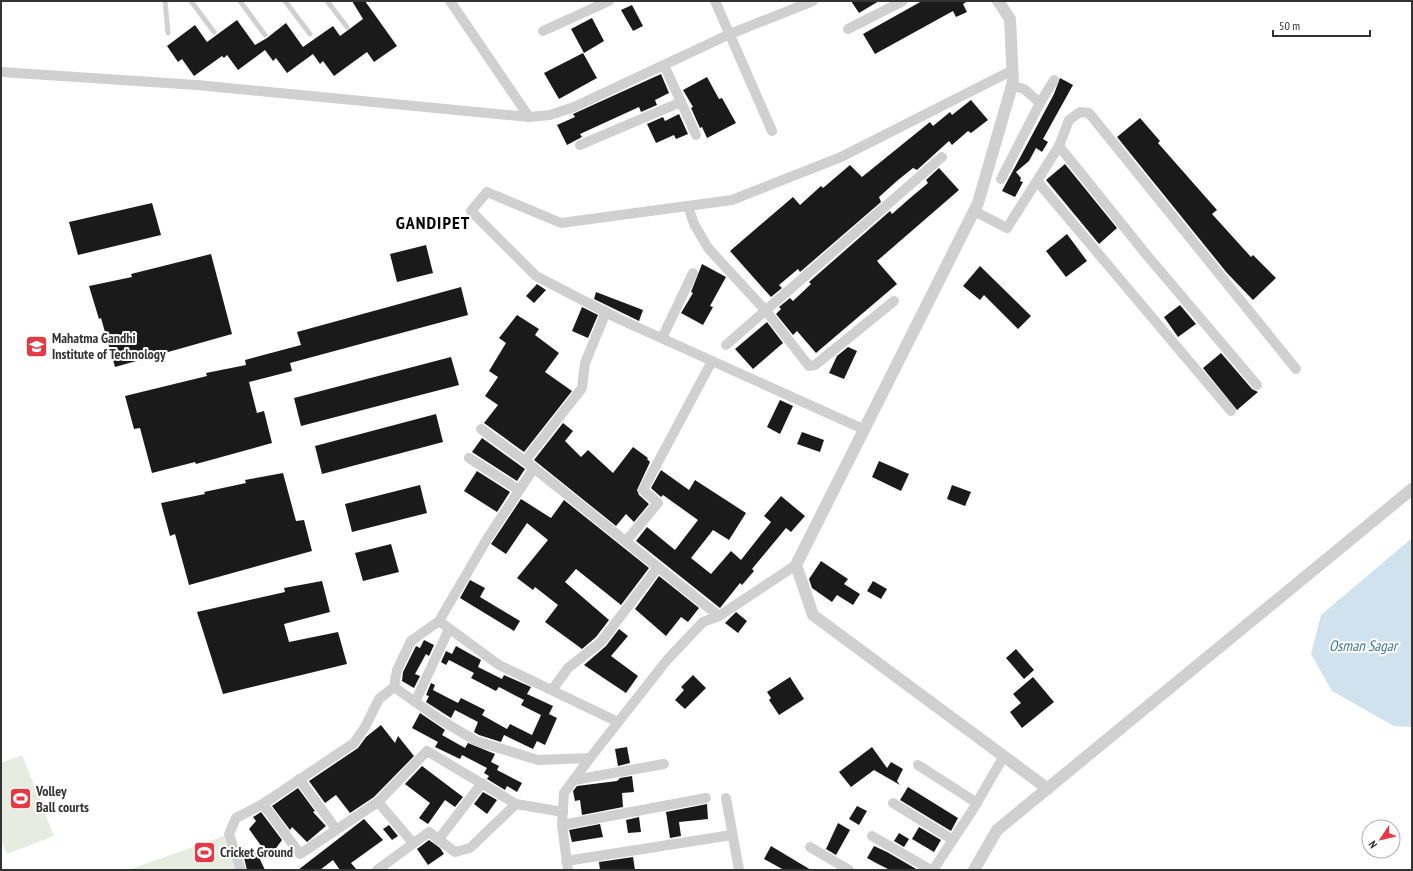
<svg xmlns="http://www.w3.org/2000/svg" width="1413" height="871" font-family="'PT Sans Narrow',sans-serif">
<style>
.green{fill:#e6ecdf}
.water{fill:#cfe2ee}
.building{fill:#1a1a1a}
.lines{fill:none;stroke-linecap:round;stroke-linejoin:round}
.service{stroke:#d0d0d0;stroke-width:5}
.minor{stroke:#d0d0d0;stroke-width:10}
.tertiary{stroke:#d0d0d0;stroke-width:12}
.labels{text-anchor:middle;stroke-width:4;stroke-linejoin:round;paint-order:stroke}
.poi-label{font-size:14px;font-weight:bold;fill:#333;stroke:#fff;text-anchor:start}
.water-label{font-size:15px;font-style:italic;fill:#3f7597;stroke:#fff}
.district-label{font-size:18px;font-weight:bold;letter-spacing:1px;fill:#000;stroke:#fff}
</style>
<rect width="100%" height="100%" fill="#fff"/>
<g class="green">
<path d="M22 755 54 836 7 854 1 840V763Z"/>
<path d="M227 835 239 870H128Z"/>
</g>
<path class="water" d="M1412 538V727L1394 726 1332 691 1311 654 1321 615Z"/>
<g class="building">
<path d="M352 1H365L397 46 374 62 367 52 334 76 323 61 320 64 313 54 287 73 276 58 273 61 265 50 238 70 227 55 224 58 222 56 194 76 182 59 178 62 167 46 195 25 207 42 237 20 255 45 267 38 286 23 303 47 333 26 340 36 363 19Z"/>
<path d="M851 1H879L859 13Z"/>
<path d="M922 1H968L963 4 967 12 956 17 953 11 875 54 863 34Z"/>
<path d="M632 5 643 26 633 31 621 10Z"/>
<path d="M592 18 604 41 584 53 571 29Z"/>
<path d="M583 53 597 78 559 99 544 73Z"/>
<path d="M661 74 669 93 655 100 657 105 641 112 639 107 580 134 582 137 567 145 557 125 575 117 573 114Z"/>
<path d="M707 77 719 99 722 98 736 123 707 138 702 127 700 128 691 108 693 107 683 90Z"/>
<path d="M1060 78 1073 85 1043 139 1048 142 1042 152 1036 148 1029 161 1016 172 1021 178 1020 181 1023 182 1015 197 1002 191 1054 94Z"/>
<path d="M971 100 988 120 971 133 968 131 952 145 949 141 917 170 913 168 898 180 879 197 881 202 800 272 798 269 779 285 782 288 771 297 730 251 793 197 800 205 821 186 823 188 850 165 862 177 930 122 933 126 950 112 952 115Z"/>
<path d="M679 114 688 134 676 139 674 135 656 143 647 124 663 117 665 121Z"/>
<path d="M1140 118 1160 141 1158 143 1217 210 1212 214 1251 257 1253 255 1276 278 1253 300 1227 273 1117 137Z"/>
<path d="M1065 164 1117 228 1099 244 1046 180Z"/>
<path d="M939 168 959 190 877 261 897 284 816 353 797 331 793 335 776 314 781 309 779 307 790 298 793 301 811 284 809 282 890 211 892 214 909 199 928 183 926 180Z"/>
<path d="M152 203 161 235 78 255 69 222Z"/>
<path d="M1067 234 1087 261 1066 277 1046 251Z"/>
<path d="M426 245 433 273 397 282 390 254Z"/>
<path d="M211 254 232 334 115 367 101 318 99 319 89 286 132 277 131 274Z"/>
<path d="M702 264 726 277 710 306 713 307 703 325 681 313 693 293 691 292Z"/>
<path d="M980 266 1031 316 1018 329 984 295 980 300 963 286Z"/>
<path d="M537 284 546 290 534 303 526 296Z"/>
<path d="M461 287 468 315 290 363 292 371 249 382 257 413 264 411 272 443 196 464 195 462 152 473 140 428 134 429 125 396 207 376 206 373 246 365 245 360 301 345 297 332Z"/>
<path d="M596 292 643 310 639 321 594 299Z"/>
<path d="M1180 305 1196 324 1178 337 1164 317Z"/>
<path d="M582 307 598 315 588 338 572 331Z"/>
<path d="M517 315 539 329 535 335 559 353 545 372 572 391 524 452 484 423 498 405 485 396 498 377 489 371 506 343 499 338Z"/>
<path d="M767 322 783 343 753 369 735 349Z"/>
<path d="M848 347 857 351 844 379 829 373 837 356Z"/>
<path d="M1221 353 1252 389 1258 392 1237 410 1203 368Z"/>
<path d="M451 357 459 385 301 426 294 398Z"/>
<path d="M780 400 793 406 780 434 767 427Z"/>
<path d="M436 414 443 442 322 474 315 446Z"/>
<path d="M563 423 573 431 565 441 581 457 588 450 613 473 633 447 648 458 647 459 650 462 637 490 639 495 649 504 634 522 626 514 616 526 534 460Z"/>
<path d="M802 432 824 440 820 452 797 444Z"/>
<path d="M482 438 525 469 517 481 472 452Z"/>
<path d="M879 461 909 474 901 491 872 477Z"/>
<path d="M661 470 689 490 695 480 746 513 729 540 713 530 691 558 711 574 731 551 741 560 771 522 764 516 781 496 805 516 791 532 786 528 752 569 754 571 742 585 740 583 720 608 636 541 647 527 675 550 698 520 663 495 661 497 651 488Z"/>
<path d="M477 471 510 492 497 512 464 491Z"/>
<path d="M283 473 296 521 304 520 312 551 189 585 175 534 170 536 161 503 205 494 204 492 246 483 245 480Z"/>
<path d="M420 485 427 513 352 532 345 504Z"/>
<path d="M952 485 971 492 965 506 947 499Z"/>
<path d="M521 499 551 518 564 500 649 568 621 605 576 569 565 582 609 620 596 637 582 649 545 622 558 605 535 587 533 590 517 578 548 540 527 523 506 554 491 544Z"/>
<path d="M391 544 399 572 363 581 355 553Z"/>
<path d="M821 561 848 579 844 584 860 594 853 605 837 595 832 602 812 588 809 579Z"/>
<path d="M659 576 699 608 688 622 681 617 666 636 635 609Z"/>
<path d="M470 580 485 588 480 597 520 621 514 631 460 598Z"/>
<path d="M322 581 330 612 284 624 289 642 338 632 347 664 223 694 197 612 285 592 284 588Z"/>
<path d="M873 581 887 589 881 599 867 591Z"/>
<path d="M736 612 747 621 738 633 725 623Z"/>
<path d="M619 629 628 636 611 656 638 676 626 693 584 665 606 646Z"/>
<path d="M424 640 434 645 429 656 426 654 415 674 420 676 414 688 402 681 403 672 416 646 420 648Z"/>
<path d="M456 646 481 660 478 667 502 679 504 675 531 687 527 694 553 706 549 714 557 718 545 745 537 741 533 749 504 735 501 742 479 735 474 732 478 722 455 710 451 718 426 702 429 696 426 695 431 683 435 685 433 690 458 703 461 698 485 710 482 715 507 729 510 724 532 735 541 715 521 705 524 700 499 687 496 691 471 678 474 673 449 660 446 665 441 662 446 651 452 654Z"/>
<path d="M1016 649 1034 670 1024 679 1006 658Z"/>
<path d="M693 675 706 688 685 709 675 700 684 690 681 687Z"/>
<path d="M790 677 804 699 779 715 769 700 771 698 767 692Z"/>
<path d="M1033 677 1054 702 1022 728 1010 712 1021 703 1013 694Z"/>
<path d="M420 713 445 730 442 735 465 748 468 743 495 754 491 762 499 766 497 770 522 783 517 792 507 786 505 790 487 779 489 776 484 773 487 768 462 755 460 759 435 747 438 742 412 728Z"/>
<path d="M381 725 395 743 398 736 414 756 374 797 350 813 336 795 325 803 309 781 358 748 366 737Z"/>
<path d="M627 747 630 763 618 766 615 749Z"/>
<path d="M872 747 887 768 891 762 903 769 897 781 900 785 874 770 851 787 839 772Z"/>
<path d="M422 766 463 797 455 807 445 800 428 824 419 818 430 803 405 784Z"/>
<path d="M632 776 634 792 622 793 623 807 582 815 580 800 575 801 573 791 577 786 617 781 620 778Z"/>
<path d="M908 787 958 818 951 831 900 800Z"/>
<path d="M298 788 315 811 313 812 326 826 307 842 292 827 290 830 272 806Z"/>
<path d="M483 792 497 800 487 814 474 804Z"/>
<path d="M707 804 708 819 679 822 681 836 670 838 666 812Z"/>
<path d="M857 806 867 811 859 825 849 819Z"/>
<path d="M261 812 282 840 271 855 262 847 249 829 256 821 253 817Z"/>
<path d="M639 817 641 832 628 833 626 820Z"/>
<path d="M364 819 383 840 351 863 357 870H340L333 860 320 870H298Z"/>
<path d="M838 823 850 830 836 855 826 849Z"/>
<path d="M600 824 603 837 572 842 569 830Z"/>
<path d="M389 825 398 836 392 840 383 829Z"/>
<path d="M919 827 941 840 934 852 912 839Z"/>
<path d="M899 833 909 839 904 847 894 841Z"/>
<path d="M429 840 440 848 444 854 428 865 417 849Z"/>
<path d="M771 846 811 870H784L764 859Z"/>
<path d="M874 846 887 852 918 870H890L878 864 867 858Z"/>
<path d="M255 849 265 870H247L243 854Z"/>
<path d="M633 857 635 870H600L599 862Z"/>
</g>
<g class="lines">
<g class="service">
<path d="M165 1 168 33"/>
<path d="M191 1 214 32"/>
<path d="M240 1 265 35"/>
<path d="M285 1 310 34"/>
<path d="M327 1 347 27"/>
</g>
<g class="minor">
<path d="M450 1 529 117"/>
<path d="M715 1 772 131"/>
<path d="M848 29 903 1"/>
<path d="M543 31 609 1"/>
<path d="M664 65 696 135"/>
<path d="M1 72 197 85 529 117 550 115 574 107 730 34 813 1"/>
<path d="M1040 103 1054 80"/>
<path d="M580 145 681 102"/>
<path d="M1059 146 1069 120 1080 112 1089 113 1296 369"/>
<path d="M1001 179 1040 103 1024 89 1012 86"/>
<path d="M1037 181 1231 411"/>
<path d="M688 206 694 224 708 248 766 311 809 366 815 365 894 301"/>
<path d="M974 211 1007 228 1059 146 1145 253 1257 385"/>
<path d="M606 312 585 363 582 388 525 461 719 616"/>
<path d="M662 338 693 273"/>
<path d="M726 345 942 157"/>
<path d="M481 429 525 461"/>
<path d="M863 429 619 319 536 276 471 211 487 192 561 223 732 200 841 157 1013 70"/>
<path d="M469 458 519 490"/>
<path d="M534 468 487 539 439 621 411 641 397 670 394 687 379 699 365 727 354 743 263 804 300 854 378 802 427 751 516 804 563 812"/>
<path d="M626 541 658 503 643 490 712 361"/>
<path d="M439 621 499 665 618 722"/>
<path d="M394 687 441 720 476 741 538 760 590 758"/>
<path d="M552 690 568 668 601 642 658 567"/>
<path d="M415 702 449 629"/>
<path d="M918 765 977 803"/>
<path d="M299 779 336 829"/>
<path d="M574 780 664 764"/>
<path d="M726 798 739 870"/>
<path d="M378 802 413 843"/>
<path d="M893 803 953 840"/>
<path d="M562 825 706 798"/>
<path d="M872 836 931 870"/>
<path d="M438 840 482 783"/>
<path d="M810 847 849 870"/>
<path d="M566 861 732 835"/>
<path d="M241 870 229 834 236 818 263 804"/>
<path d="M377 870 429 832 455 852 470 848 516 804"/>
<path d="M568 870 562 825 564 793 590 758 667 660 703 622 719 616 796 565"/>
<path d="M933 870 972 811 1004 756"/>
</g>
<g class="tertiary">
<path d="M998 1 1010 19 1013 82 978 203 796 565 813 615 1048 789"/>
<path d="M974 870 997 830 1412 489"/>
</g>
</g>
<defs>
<symbol id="university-square" viewBox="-11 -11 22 22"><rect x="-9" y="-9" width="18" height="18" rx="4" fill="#e63946" stroke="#fff"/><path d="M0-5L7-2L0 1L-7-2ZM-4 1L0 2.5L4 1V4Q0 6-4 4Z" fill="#fff"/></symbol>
<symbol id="stadium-square" viewBox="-11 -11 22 22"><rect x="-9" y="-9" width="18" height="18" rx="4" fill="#e63946" stroke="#fff"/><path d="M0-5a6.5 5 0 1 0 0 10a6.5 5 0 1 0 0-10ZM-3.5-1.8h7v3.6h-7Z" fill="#fff"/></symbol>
</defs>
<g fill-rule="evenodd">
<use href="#university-square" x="24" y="334" width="25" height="25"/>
<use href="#stadium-square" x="8" y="786" width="25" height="25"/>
<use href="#stadium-square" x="192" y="840" width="25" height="25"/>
</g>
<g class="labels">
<g class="poi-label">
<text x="52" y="343">Mahatma Gandhi<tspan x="52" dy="16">Institute of Technology</tspan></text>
<text x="36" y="796">Volley<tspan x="36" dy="16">Ball courts</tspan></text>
<text x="220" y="857">Cricket Ground</text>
</g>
<g class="water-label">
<text x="1363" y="651">Osman Sagar</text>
</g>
<g class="district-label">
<text x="433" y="229">GANDIPET</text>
</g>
</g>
<rect width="1413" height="871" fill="none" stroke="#333333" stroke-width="4"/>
<g transform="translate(1381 839) rotate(235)"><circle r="19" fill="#ffffff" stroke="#adadad"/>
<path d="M0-3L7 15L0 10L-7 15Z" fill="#e63946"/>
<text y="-6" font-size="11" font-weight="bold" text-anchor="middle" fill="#333333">N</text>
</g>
<path d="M1273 30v6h97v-6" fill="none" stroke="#333333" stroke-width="2"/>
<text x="1279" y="30" font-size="12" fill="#333333" stroke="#ffffff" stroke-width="3" paint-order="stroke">50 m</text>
</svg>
